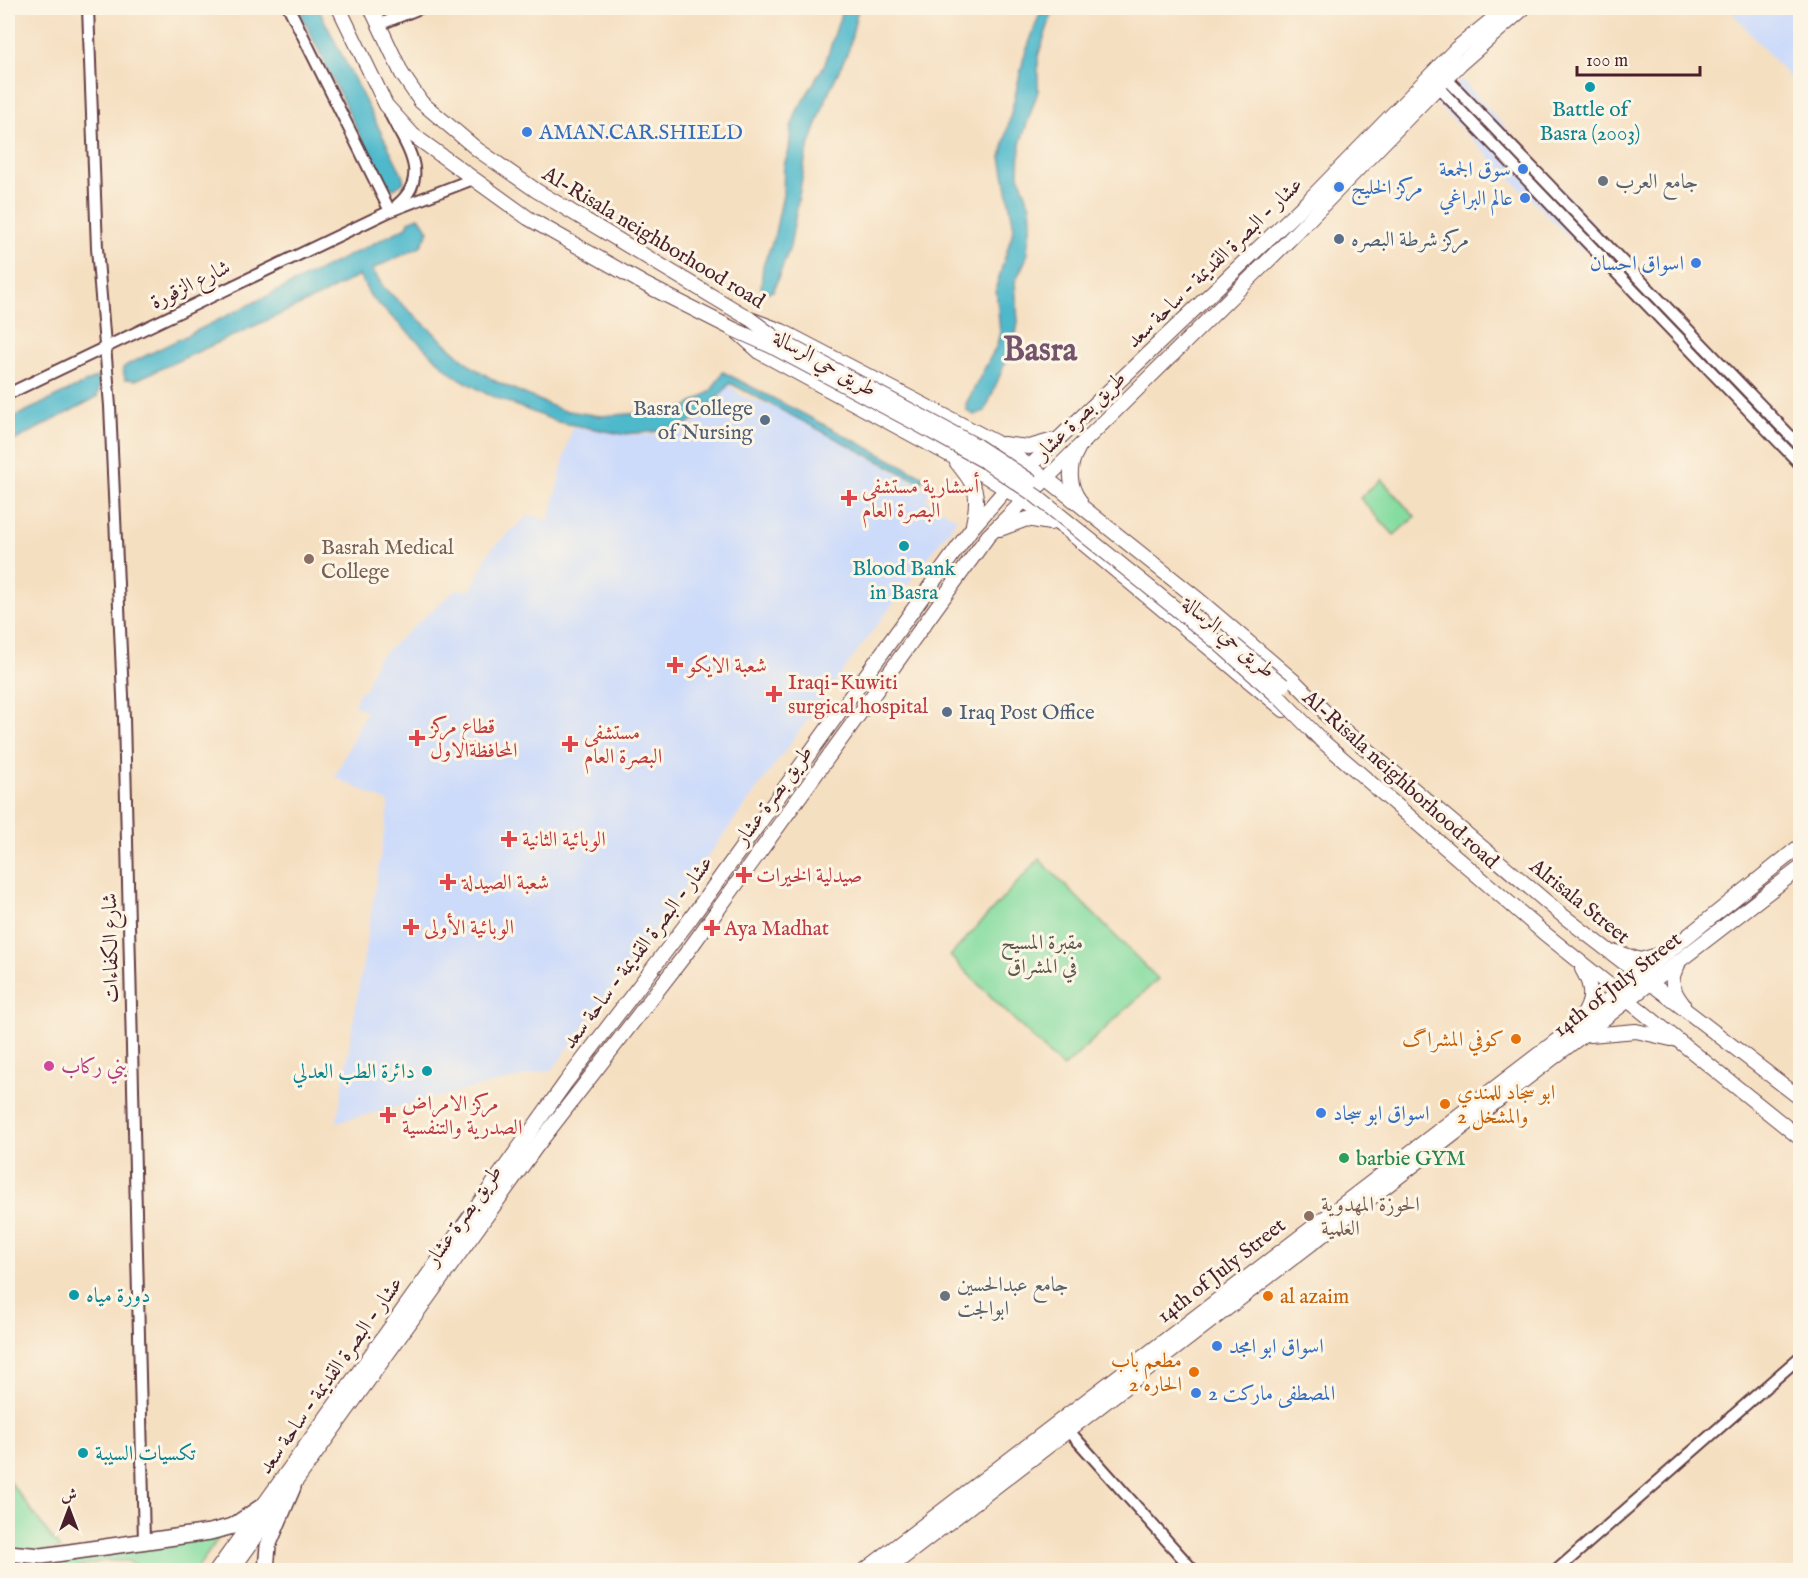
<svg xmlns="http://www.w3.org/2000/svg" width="1808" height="1578" font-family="'IM FELL English',Amiri,serif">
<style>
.built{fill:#cddbfa}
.green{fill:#85dca0;stroke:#687e66;stroke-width:1.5}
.water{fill:#4fb9cc;stroke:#4c6c7c;stroke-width:1.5}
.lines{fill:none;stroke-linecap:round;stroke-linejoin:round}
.minor-casing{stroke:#643c42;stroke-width:14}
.major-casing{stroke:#643c42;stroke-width:16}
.highway-casing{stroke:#643c42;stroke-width:18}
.minor{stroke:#fff;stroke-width:10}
.major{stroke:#fff;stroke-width:14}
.highway{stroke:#fff;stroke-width:15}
.major-bridge-casing{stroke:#643c42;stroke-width:16;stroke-linecap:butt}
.major-bridge{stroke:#fff;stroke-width:14}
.culture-dot{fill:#0f9aa8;stroke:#fcf5e5;stroke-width:2}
.shop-dot{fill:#3f7fe0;stroke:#fcf5e5;stroke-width:2}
.worship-dot{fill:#6b7280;stroke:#fcf5e5;stroke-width:2}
.service-dot{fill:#5c6f8a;stroke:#fcf5e5;stroke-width:2}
.health-dot{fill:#e0444e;stroke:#fcf5e5;stroke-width:2}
.education-dot{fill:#8d6e63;stroke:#fcf5e5;stroke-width:2}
.food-dot{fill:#e8710a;stroke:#fcf5e5;stroke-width:2}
.hotel-dot{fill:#d1479c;stroke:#fcf5e5;stroke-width:2}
.leisure-dot{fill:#2e9e5b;stroke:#fcf5e5;stroke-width:2}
.labels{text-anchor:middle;stroke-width:6;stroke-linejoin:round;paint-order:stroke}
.culture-label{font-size:21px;fill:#0d838f;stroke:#fcf5e5}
.shop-label{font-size:21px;fill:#366cbe;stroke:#fcf5e5;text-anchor:start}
.worship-label{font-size:21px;fill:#5b616d;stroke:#fcf5e5;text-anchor:start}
.street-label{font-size:21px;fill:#4a1f2b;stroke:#fcf5e5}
.service-label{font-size:21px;fill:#4e5e75;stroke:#fcf5e5;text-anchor:start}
.health-label{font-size:21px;fill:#be3a42;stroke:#fcf5e5;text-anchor:start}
.education-label{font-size:21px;fill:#785e54;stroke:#fcf5e5;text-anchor:start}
.park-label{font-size:21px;fill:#5c584e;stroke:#fcf5e5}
.food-label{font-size:21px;fill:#c56008;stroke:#fcf5e5;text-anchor:end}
.hotel-label{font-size:21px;fill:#b23c85;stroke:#fcf5e5;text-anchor:start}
.leisure-label{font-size:21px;fill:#27864d;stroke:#fcf5e5;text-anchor:start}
.town-label{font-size:33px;font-weight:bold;fill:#74546c;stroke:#fcf5e5}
</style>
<rect width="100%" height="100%" fill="#fcf5e5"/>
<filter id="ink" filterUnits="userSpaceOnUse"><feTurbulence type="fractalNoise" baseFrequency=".0167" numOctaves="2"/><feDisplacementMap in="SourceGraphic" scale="12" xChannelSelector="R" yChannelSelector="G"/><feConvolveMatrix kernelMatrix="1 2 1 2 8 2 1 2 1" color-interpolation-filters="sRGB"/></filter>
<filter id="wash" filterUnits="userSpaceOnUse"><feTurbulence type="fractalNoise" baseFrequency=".008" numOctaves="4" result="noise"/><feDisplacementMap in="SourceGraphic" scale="24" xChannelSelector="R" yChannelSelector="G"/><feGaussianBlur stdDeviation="1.35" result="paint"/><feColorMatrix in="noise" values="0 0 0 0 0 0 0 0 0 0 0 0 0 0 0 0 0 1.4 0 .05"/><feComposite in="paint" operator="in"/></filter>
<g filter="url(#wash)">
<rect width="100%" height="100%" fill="#f5dfc1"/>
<g class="built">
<path d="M1728 8H1800V90Z"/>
<path d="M1462 80 1605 237 1582 251 1435 102Z"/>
<path d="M728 384 742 396 789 413 930 491 926 500 957 519 857 652 553 1069 337 1122 389 803 335 777 366 711 354 705 360 690 364 691 377 659 456 589 470 591 490 550 529 515 549 520 572 427 625 435 668 434 696 423 714 408Z"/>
</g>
<g class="green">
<path d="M1381 479 1415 517 1394 535 1360 498Z"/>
<path d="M1039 859 1158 979 1063 1068 950 956Z"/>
<path d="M8 1479 60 1549 29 1552 8 1548Z"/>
<path d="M222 1533 196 1570H147L127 1561H104L66 1570H8V1562Z"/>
</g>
<g class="water">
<path d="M298 8H318L402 174 404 182 394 189 382 181Z"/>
<path d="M843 8H858L849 49 827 96 806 155 790 247 773 291 767 292 761 288 763 266 774 238 783 195 784 165 789 151 791 128 797 111 825 64Z"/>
<path d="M1042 8H1054L1038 56V91L1020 144 1019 175 1030 206 1031 221 1026 259 1015 282 1018 322 1015 339 985 411 974 415 967 411 966 404 997 345 1000 332 996 287 1014 228 1001 157 1024 57Z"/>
<path d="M419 217 429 231 420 247 372 269 384 288 471 366 495 381 561 410 601 416 671 411 688 406 711 391 723 372 924 477 921 483 730 383 702 417 672 430 622 434 558 422 487 394 452 374 371 297 359 275 322 295 136 380 125 379 123 368 127 365 407 227 409 221Z"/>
<path d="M97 377 101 381 97 397 8 444V420Z"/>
</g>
</g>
<g filter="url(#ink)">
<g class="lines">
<defs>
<g id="minor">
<path d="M88 8 97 248 110 406 124 718 144 1541"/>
<path d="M289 8 390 211"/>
<path d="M378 25 420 8"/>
<path d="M1446 78 1800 446"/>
<path d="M1437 86 1800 464"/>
<path d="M390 114C406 147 432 176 397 205"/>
<path d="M8 394 390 211 473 179"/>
<path d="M1069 1431 1193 1570"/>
<path d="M1557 1570 1800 1357"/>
</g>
<g id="major">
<path d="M339 8 386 105 413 135 528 218 646 285 735 330 761 353 970 466 1023 500 1066 529 1284 710"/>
<path d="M371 8 402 74 421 102 478 150 537 191 750 319 782 331 995 442 1046 478 1199 600 1294 681 1333 720"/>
<path d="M1003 444 1029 447 1054 440"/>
<path d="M1078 449C1068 466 1068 485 1080 501"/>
<path d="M957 463C976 486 980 493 973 524"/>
<path d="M1000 529 1027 519 1050 523"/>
<path d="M1326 715 1562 915 1800 1098"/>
<path d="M1313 733 1544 933 1800 1138"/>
<path d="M1617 952 1640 960 1658 955"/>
<path d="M1678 965C1668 980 1673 991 1683 1004"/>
<path d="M1582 969C1592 986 1594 1000 1582 1017"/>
<path d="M1590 1035 1636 1031 1671 1039"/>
<path d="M217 1570 566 1082 691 918 972 528 1006 489 1311 198 1456 49 1506 8"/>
<path d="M232 1570 536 1147 688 951 988 536 1289 240 1460 64 1524 8"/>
<path d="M865 1570 1578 1024 1800 846"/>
<path d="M887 1570 1800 868"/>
</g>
<g id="highway">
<path d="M8 1553 42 1556 210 1532 233 1526 264 1505"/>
<path d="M266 1570 268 1546 293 1487"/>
</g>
</defs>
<use href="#minor" class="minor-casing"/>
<use href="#major" class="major-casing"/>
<use href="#highway" class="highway-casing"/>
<use href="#minor" class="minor"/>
<use href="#major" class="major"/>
<use href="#highway" class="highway"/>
<defs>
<g id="major-bridge">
<path d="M750 319 777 339 977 446 1032 482"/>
<path d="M735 330 771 346 921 426 986 462 1036 496 1217 642 1281 699 1321 740"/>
<path d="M1234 645 1283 685"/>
</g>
</defs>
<use href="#major-bridge" class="major-bridge-casing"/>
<use href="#major-bridge" class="major-bridge"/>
</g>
</g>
<g class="culture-dot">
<circle cx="1590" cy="87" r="6"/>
<circle cx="904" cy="546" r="6"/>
<circle cx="427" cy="1071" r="6"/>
<circle cx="74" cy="1295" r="6"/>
<circle cx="83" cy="1453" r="6"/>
</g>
<g class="shop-dot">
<circle cx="527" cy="132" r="6"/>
<circle cx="1523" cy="169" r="6"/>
<circle cx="1339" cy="187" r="6"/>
<circle cx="1525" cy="198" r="6"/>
<circle cx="1696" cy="263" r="6"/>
<circle cx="1321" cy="1113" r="6"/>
<circle cx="1217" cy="1346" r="6"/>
<circle cx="1196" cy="1393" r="6"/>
</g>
<g class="worship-dot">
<circle cx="1603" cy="181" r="6"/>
<circle cx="945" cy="1296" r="6"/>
</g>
<g class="service-dot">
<circle cx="1339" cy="239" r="6"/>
<circle cx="765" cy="420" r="6"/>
<circle cx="947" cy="712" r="6"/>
</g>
<g class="health-dot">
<path d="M846 489h6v6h6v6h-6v6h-6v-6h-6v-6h6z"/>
<path d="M672 656h6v6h6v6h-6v6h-6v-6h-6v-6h6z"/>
<path d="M771 685h6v6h6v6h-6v6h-6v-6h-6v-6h6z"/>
<path d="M414 729h6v6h6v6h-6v6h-6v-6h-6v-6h6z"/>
<path d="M567 735h6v6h6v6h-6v6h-6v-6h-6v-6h6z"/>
<path d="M506 830h6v6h6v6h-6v6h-6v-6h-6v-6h6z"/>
<path d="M741 866h6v6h6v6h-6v6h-6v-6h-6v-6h6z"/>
<path d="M445 873h6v6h6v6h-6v6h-6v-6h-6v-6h6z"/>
<path d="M408 918h6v6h6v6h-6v6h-6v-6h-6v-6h6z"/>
<path d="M709 919h6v6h6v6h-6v6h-6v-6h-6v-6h6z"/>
<path d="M385 1106h6v6h6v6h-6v6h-6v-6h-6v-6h6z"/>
</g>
<g class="education-dot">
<circle cx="309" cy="559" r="6"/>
<circle cx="1309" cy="1216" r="6"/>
</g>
<g class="food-dot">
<circle cx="1516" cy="1039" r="6"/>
<circle cx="1445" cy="1104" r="6"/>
<circle cx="1268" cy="1296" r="6"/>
<circle cx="1194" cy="1372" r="6"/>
</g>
<circle class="hotel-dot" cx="49" cy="1066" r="6"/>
<circle class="leisure-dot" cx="1344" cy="1158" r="6"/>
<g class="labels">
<g class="culture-label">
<text x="1590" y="116">Battle of<tspan x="1590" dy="24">Basra (2003)</tspan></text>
<text x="904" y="575">Blood Bank<tspan x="904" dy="24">in Basra</tspan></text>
<text x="415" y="1078" text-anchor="end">دائرة الطب العدلي</text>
<text x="86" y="1302" text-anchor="start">دورة مياه</text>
<text x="95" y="1460" text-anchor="start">تكسيات السيبة</text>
</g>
<g class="shop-label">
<text x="539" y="139">AMAN.CAR.SHIELD</text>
<text x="1511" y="176" text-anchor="end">سوق الجمعة</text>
<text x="1351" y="194">مركز الخليج</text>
<text x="1513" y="205" text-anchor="end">عالم البراغي</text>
<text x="1684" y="270" text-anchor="end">اسواق احسان</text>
<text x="1333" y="1120">اسواق ابو سجاد</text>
<text x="1229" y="1353">اسواق ابو امجد</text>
<text x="1208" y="1400">المصطفى ماركت 2</text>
</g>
<g class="worship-label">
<text x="1615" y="188">جامع العرب</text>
<text x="957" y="1291">جامع عبدالحسين<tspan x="957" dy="24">ابوالجت</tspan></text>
</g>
<g class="street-label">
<text transform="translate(654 237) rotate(31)" y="7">Al-Risala neighborhood road</text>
<text transform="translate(1214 262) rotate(-44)" y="7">عشار - البصرة القديمة - ساحة سعد</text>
<text transform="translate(190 284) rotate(-26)" y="7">شارع الزقورة</text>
<text transform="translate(825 363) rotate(29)" y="7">طريق حي الرسالة</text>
<text transform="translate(1080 415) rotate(-44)" y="7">طريق بصرة عشار</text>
<text transform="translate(1229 637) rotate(40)" y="7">طريق حي الرسالة</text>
<text transform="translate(1401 779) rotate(42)" y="7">Al-Risala neighborhood road</text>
<text transform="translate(773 795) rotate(-54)" y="7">طريق بصرة عشار</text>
<text transform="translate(1580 901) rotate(39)" y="7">Alrisala Street</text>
<text transform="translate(110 948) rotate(-91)" y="7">شارع الكفاءات</text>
<text transform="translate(637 952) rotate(-53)" y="7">عشار - البصرة القديمة - ساحة سعد</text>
<text transform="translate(1617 984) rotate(-38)" y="7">14th of July Street</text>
<text transform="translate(463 1215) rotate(-55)" y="7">طريق بصرة عشار</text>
<text transform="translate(1221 1270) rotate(-38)" y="7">14th of July Street</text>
<text transform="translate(330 1375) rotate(-55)" y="7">عشار - البصرة القديمة - ساحة سعد</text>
</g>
<g class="service-label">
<text x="1351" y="246">مركز شرطة البصره</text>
<text x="753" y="415" text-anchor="end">Basra College<tspan x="753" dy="24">of Nursing</tspan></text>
<text x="959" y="719">Iraq Post Office</text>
</g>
<g class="health-label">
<text x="862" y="493">أسشارية مستشفى<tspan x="862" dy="24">البصرة العام</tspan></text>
<text x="688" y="672">شعبة الايكو</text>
<text x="788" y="689">Iraqi-Kuwiti<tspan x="788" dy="24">surgical hospital</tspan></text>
<text x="430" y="733">قطاع مركز<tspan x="430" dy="24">المحافظةالاول</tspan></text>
<text x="584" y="739">مستشفى<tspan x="584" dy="24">البصرة العام</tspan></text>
<text x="522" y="846">الوبائية الثانية</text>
<text x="756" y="882">صيدلية الخيرات</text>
<text x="462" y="889">شعبة الصيدلة</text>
<text x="424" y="934">الوبائية الأولى</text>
<text x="724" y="935">Aya Madhat</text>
<text x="402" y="1110">مركز الامراض<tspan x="402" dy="24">الصدرية والتنفسية</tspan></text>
</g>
<g class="education-label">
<text x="321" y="554">Basrah Medical<tspan x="321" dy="24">College</tspan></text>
<text x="1321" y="1211">الحوزة المهدوية<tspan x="1321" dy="24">العلمية</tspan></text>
</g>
<g class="park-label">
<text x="1042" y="949">مقبرة المسيح<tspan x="1042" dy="24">في المشراق</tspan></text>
</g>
<g class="food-label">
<text x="1504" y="1046">كوفي المشراگ</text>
<text x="1457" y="1099" text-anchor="start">ابو سجاد للمندي<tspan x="1457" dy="24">والمشخل 2</tspan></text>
<text x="1280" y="1303" text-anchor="start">al azaim</text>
<text x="1182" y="1367">مطعم باب<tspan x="1182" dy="24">الحاره 2</tspan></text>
</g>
<g class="hotel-label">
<text x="61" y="1073">بني ركاب</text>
</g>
<g class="leisure-label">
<text x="1356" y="1165">barbie GYM</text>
</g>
<g class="town-label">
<text x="1040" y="360">Basra</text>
</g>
</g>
<rect width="1808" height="1578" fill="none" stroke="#fcf5e5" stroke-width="30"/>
<g transform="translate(69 1509)" stroke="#fcf5e5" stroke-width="4.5" paint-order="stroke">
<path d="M0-4.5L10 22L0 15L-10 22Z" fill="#4a1f2b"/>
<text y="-9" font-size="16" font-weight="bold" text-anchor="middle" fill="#4a1f2b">ش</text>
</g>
<path d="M1577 66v9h123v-9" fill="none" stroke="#4a1f2b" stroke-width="3"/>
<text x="1586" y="66" font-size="18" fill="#4a1f2b" stroke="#fcf5e5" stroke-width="4.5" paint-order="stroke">100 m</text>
</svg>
